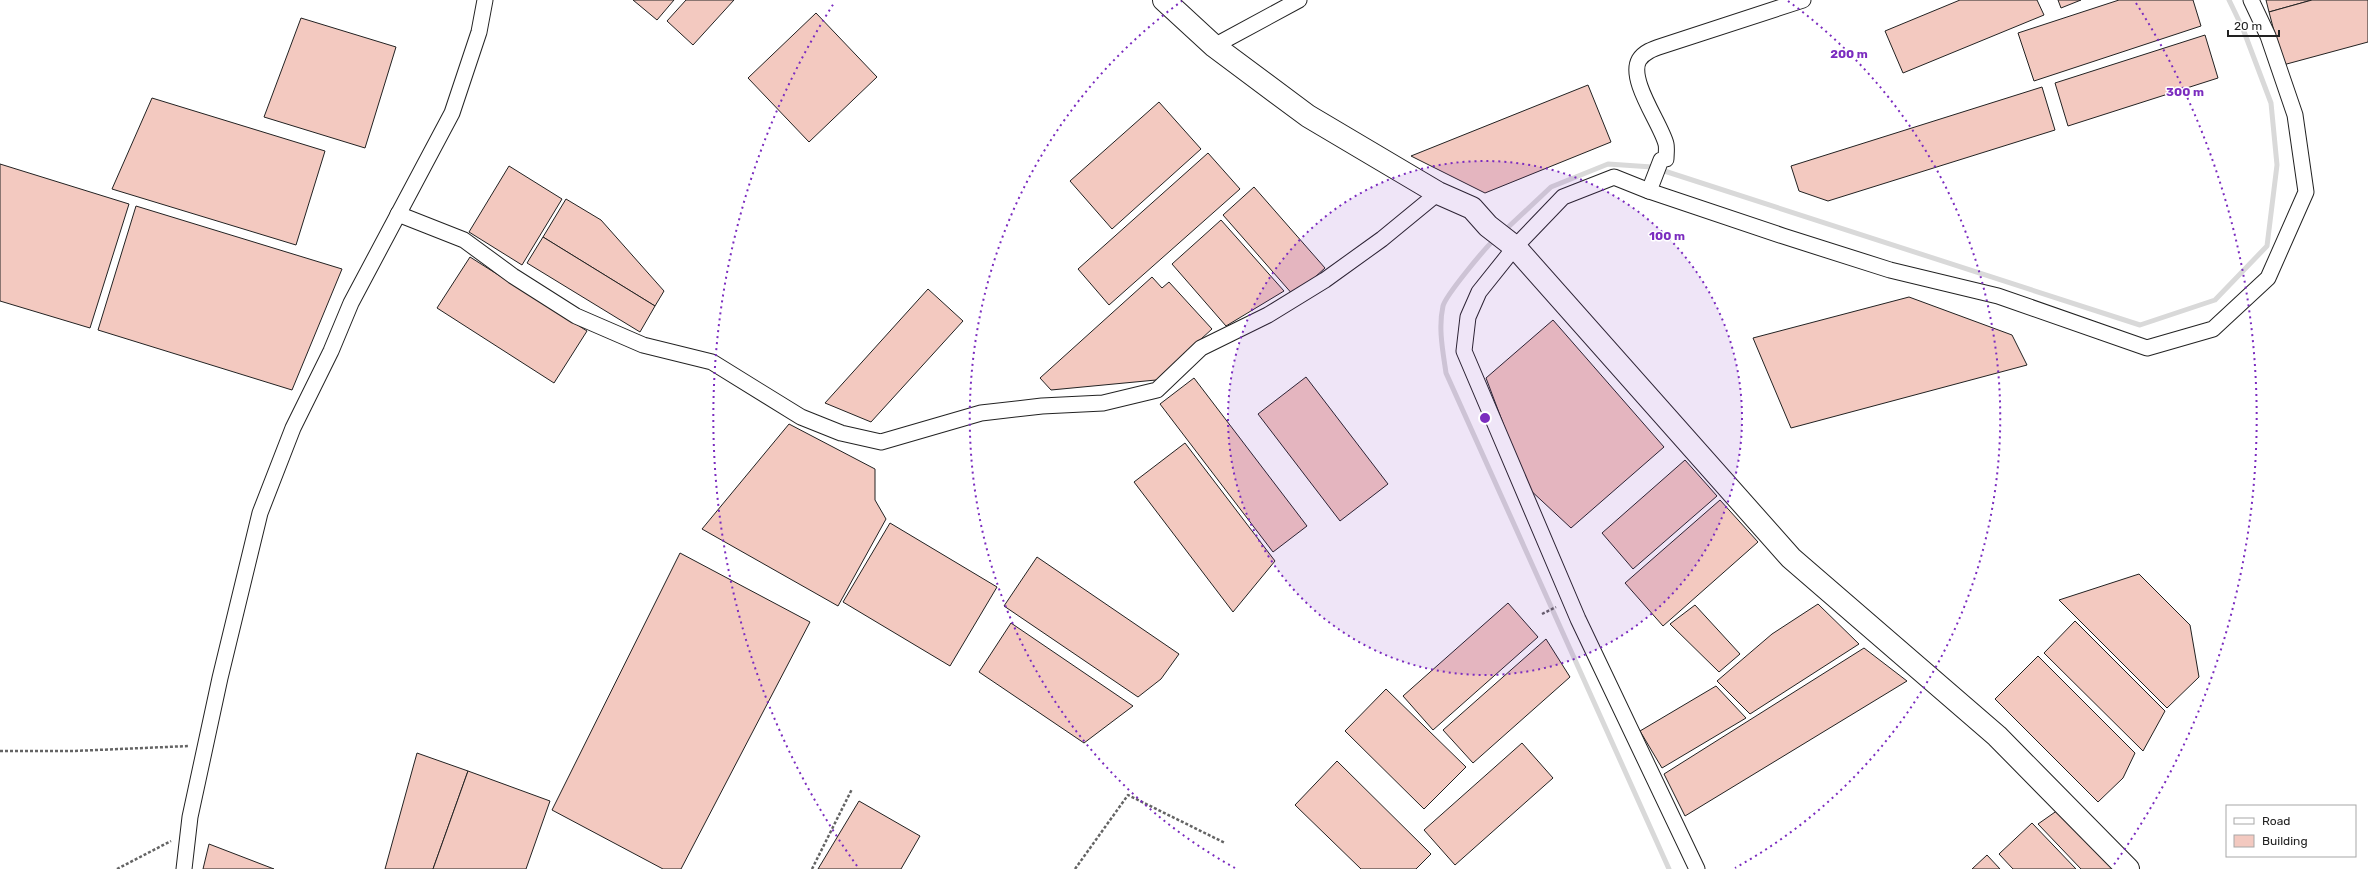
<svg xmlns="http://www.w3.org/2000/svg" width="2368" height="869" font-family="Rubik,sans-serif">
<style>
.lines{fill:none;stroke-linecap:round;stroke-linejoin:round}
.stream{stroke:#d9d9d9;stroke-width:5}
.building{fill:#f3c9c0;stroke:#222}
.street-casing{stroke:#222;stroke-width:17}
.secondary-casing{stroke:#222;stroke-width:24}
.path{stroke:#646464;stroke-width:2.5;stroke-dasharray:3 2;stroke-linecap:butt}
.street{stroke:#fff;stroke-width:15}
.secondary{stroke:#fff;stroke-width:22}
.ring{fill:none;stroke:#7b2cbf;stroke-width:2;stroke-dasharray:2 4}
.centre{fill:#7b2cbf;stroke:#fff;stroke-width:2}
.ring-label{font-size:12px;text-anchor:middle;font-weight:bold;fill:#7b2cbf;stroke:#fff;stroke-width:3;stroke-linejoin:round;paint-order:stroke}
</style>
<rect width="100%" height="100%" fill="#fff"/>
<g class="lines">
<g class="stream">
<path d="M1503 232 1551 187 1608 164 1652 167 2140 325 2215 300 2267 246 2277 165 2271 103 2243 29 2229 0"/>
<path d="M1495 239C1485 248 1446 295 1443 306 1438 328 1443 352 1446 373L1669 869"/>
</g>
</g>
<g class="building">
<path d="M633 0H674L657 20Z"/>
<path d="M686 0H734L693 45 667 21Z"/>
<path d="M1960 0H2037L2044 15 1903 73 1885 31Z"/>
<path d="M2058 0H2081L2061 8Z"/>
<path d="M2119 0H2193L2201 26 2034 81 2018 33Z"/>
<path d="M2266 0H2312L2269 12Z"/>
<path d="M2312 0H2368V42L2283 65 2269 12Z"/>
<path d="M816 13 877 77 809 142 748 78Z"/>
<path d="M301 18 396 47 365 148 264 117Z"/>
<path d="M2205 35 2218 78 2068 126 2055 83Z"/>
<path d="M1588 85 1611 142 1485 193 1411 156Z"/>
<path d="M2042 87 2055 130 1828 201 1799 191 1791 166Z"/>
<path d="M152 98 325 151 296 245 112 189Z"/>
<path d="M1159 102 1201 149 1112 229 1070 181Z"/>
<path d="M1208 153 1240 189 1109 305 1078 269Z"/>
<path d="M0 164 129 204 90 328 0 301Z"/>
<path d="M509 166 562 199 522 265 469 232Z"/>
<path d="M1254 187 1325 268 1294 296 1223 215Z"/>
<path d="M566 199 601 220 664 291 655 306 543 237Z"/>
<path d="M136 206 342 269 292 390 98 330Z"/>
<path d="M1221 220 1284 291 1226 326 1172 264Z"/>
<path d="M543 237 655 306 640 332 527 263Z"/>
<path d="M470 257 587 331 554 383 437 308Z"/>
<path d="M1152 277 1162 288 1169 282 1212 329 1156 380 1051 390 1040 378Z"/>
<path d="M928 289 963 321 871 422 825 403Z"/>
<path d="M1909 297 2012 335 2027 365 1791 428 1753 338Z"/>
<path d="M1553 320 1664 447 1571 528 1527 487 1486 378Z"/>
<path d="M1306 377 1388 484 1340 521 1258 414Z"/>
<path d="M1194 378 1307 526 1273 552 1160 404Z"/>
<path d="M789 424 875 469V500L886 519 838 606 702 529Z"/>
<path d="M1185 443 1275 561 1233 612 1134 482Z"/>
<path d="M1685 460 1717 496 1633 569 1602 533Z"/>
<path d="M1720 500 1758 542 1663 626 1625 583Z"/>
<path d="M890 523 997 587 950 666 843 602Z"/>
<path d="M680 553 810 622 681 869H663L552 810Z"/>
<path d="M1037 557 1179 654 1161 679 1138 697 1004 606Z"/>
<path d="M2139 574 2190 625 2199 677 2167 708 2059 600Z"/>
<path d="M1508 603 1538 637 1433 730 1403 696Z"/>
<path d="M1818 604 1859 644 1750 714 1717 681 1772 634Z"/>
<path d="M1695 605 1740 654 1719 672 1670 624Z"/>
<path d="M2075 621 2165 711 2143 751 2044 653Z"/>
<path d="M1011 623 1133 706 1084 743 979 672Z"/>
<path d="M1546 639 1570 677 1473 763 1443 730Z"/>
<path d="M1864 648 1907 681 1685 816 1664 774Z"/>
<path d="M2038 656 2135 753 2123 778 2098 802 1995 699Z"/>
<path d="M1716 686 1746 718 1662 768 1640 731Z"/>
<path d="M1386 689 1466 767 1424 809 1345 731Z"/>
<path d="M1522 743 1553 778 1455 865 1424 830Z"/>
<path d="M417 753 468 771 433 869H385Z"/>
<path d="M1337 761 1431 854 1416 869H1361L1295 805Z"/>
<path d="M468 771 550 801 526 869H433Z"/>
<path d="M859 801 920 836 901 869H818Z"/>
<path d="M2058 810 2115 869H2081L2038 824Z"/>
<path d="M2032 823 2076 869H2013L1999 854Z"/>
<path d="M209 844 274 869H203Z"/>
<path d="M1987 855 2000 869H1972Z"/>
</g>
<g class="lines">
<defs>
<g id="street">
<path d="M1214 46 1299 0"/>
<path d="M1649 191 1661 160 1666 159C1666 155 1667 148 1666 144 1661 124 1628 80 1639 60 1644 52 1653 49 1662 46L1803 0"/>
<path d="M398 214 464 240 513 276 576 316 643 345 712 362 801 417 841 433 881 442 981 413 1042 406 1103 403 1157 390 1201 348 1268 315 1325 280 1382 239 1438 193"/>
<path d="M184 869 190 817 220 678 260 513 293 428 331 351 351 303 452 113 479 32 485 0"/>
<path d="M1697 869 1578 619 1464 351 1468 317 1479 292 1515 247 1563 197 1614 177 1649 191 1783 236 1890 270 1998 296 2147 348 2213 329 2268 278 2306 192 2295 115 2268 36 2251 0"/>
</g>
<path id="secondary" d="M1164 0 1214 46 1308 116 1438 193 1472 208 1488 226 1515 247 1791 558 1997 736 2128 869"/>
</defs>
<use href="#street" class="street-casing"/>
<use href="#secondary" class="secondary-casing"/>
<g class="path">
<path d="M1542 614 1556 607"/>
<path d="M0 751H74L189 746"/>
<path d="M117 869 171 841"/>
<path d="M812 869 852 789"/>
<path d="M1075 869 1128 795 1225 843"/>
</g>
<use href="#street" class="street"/>
<use href="#secondary" class="secondary"/>
</g>
<circle cx="1485" cy="418" r="257" fill="#7b2cbf" fill-opacity=".12"/>
<g class="ring">
<circle cx="1485" cy="418" r="257"/>
<path d="M1235 868A515 515 0 0 1 1182 1M1788 1A515 515 0 0 1 1735 868"/>
<path d="M857 866A772 772 0 0 1 834 3M2136 3A772 772 0 0 1 2113 866"/>
</g>
<circle cx="1485" cy="418" r="6" class="centre"/>
<g class="ring-label">
<text x="1849" y="58">200 m</text>
<text x="2185" y="96">300 m</text>
<text x="1667" y="240">100 m</text>
</g>
<rect x="2226" y="805" width="130" height="52" fill="#ffffff" stroke="#a7a7a7"/>
<rect x="2234" y="818" width="20" height="6" fill="#ffffff" stroke="#a7a7a7"/>
<text x="2262" y="825" font-size="12" fill="#222222">Road</text>
<rect x="2234" y="835" width="20" height="12" fill="#f3c9c0" stroke="#a7a7a7"/>
<text x="2262" y="845" font-size="12" fill="#222222">Building</text>
<path d="M2228 30v6h51v-6" fill="none" stroke="#222222" stroke-width="2"/>
<text x="2234" y="30" font-size="12" fill="#222222" stroke="#ffffff" stroke-width="3" paint-order="stroke">20 m</text>
</svg>
